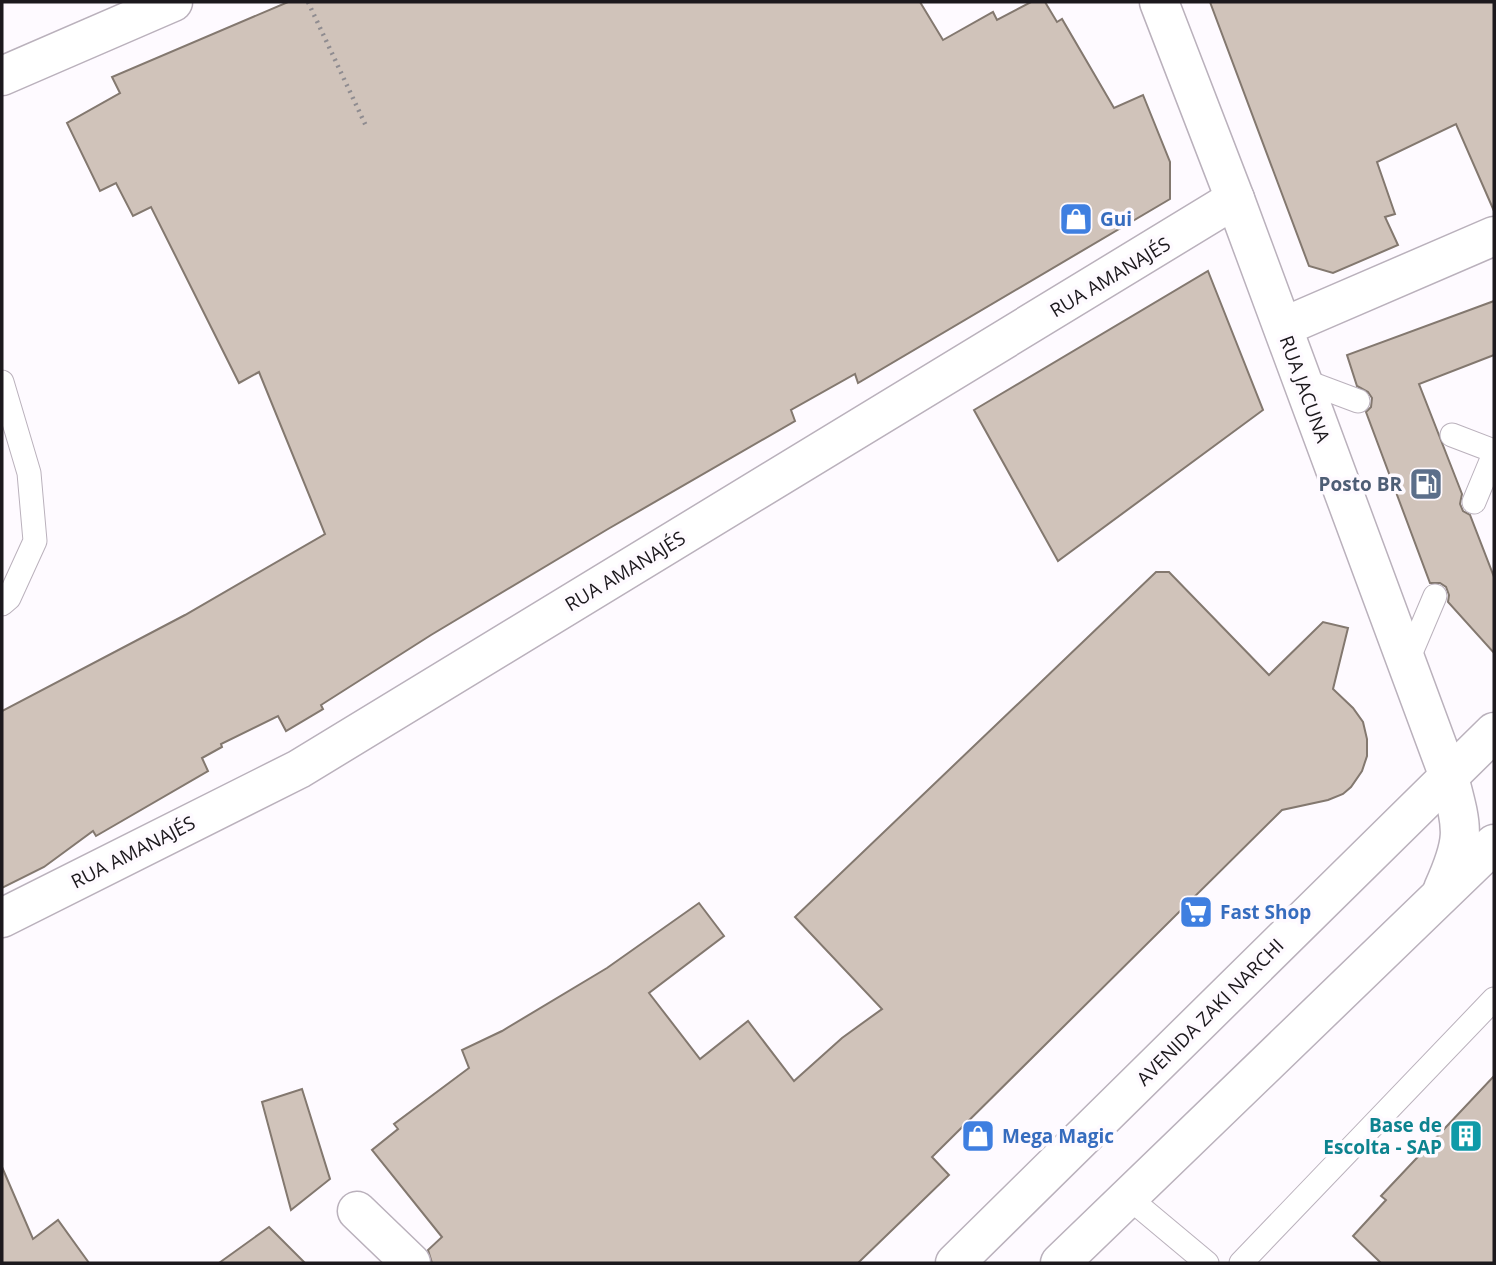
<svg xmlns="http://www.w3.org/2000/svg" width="1496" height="1265" font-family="'Open Sans',sans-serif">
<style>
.building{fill:#d0c3ba;stroke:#83786f;stroke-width:2}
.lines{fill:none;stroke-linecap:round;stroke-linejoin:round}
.lane-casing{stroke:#bab1bc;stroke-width:25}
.street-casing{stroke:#bab1bc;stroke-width:41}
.secondary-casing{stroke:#bab1bc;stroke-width:41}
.primary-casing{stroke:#bab1bc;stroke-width:41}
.path{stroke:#8f8c90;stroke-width:4.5;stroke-dasharray:2 5;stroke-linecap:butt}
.lane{stroke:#fff;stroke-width:23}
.street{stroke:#fff;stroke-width:38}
.secondary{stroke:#fff;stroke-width:38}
.primary{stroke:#fff;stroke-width:38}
.labels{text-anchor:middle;stroke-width:7;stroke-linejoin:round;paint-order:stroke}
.shop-label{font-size:19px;font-weight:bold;fill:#366cbe;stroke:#fefaff;text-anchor:start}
.street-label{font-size:19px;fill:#1c191d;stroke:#fefaff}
.service-label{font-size:19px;font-weight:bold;fill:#4e5e75;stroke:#fefaff;text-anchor:end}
.culture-label{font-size:19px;font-weight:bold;fill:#0d838f;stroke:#fefaff;text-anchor:end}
</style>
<rect width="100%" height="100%" fill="#fefaff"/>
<g class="building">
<path d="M288 2H920L943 40 993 12 997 20 1031 2H1045L1057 22 1062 19 1114 108 1143 95 1170 162V199L858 383 855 374 791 410 795 421 608 529 431 635 321 705 323 709 286 731 278 716 221 744 222 747 202 758 208 771 96 836 93 831 44 867 2 888V711L185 615 325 534 259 372 239 383 151 207 133 216 116 183 100 191 67 123 120 93 112 77Z"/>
<path d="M1210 2H1494V211L1456 124 1377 162 1395 214 1385 217 1398 245 1333 273 1309 266Z"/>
<path d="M1208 271 1263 410 1058 561 974 410Z"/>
<path d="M1494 301V355L1419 384 1462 494 1460 504 1463 511 1470 515 1494 577V653L1448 602 1449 595 1446 587 1440 583H1430L1366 412 1371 407 1372 398 1368 392 1357 386 1347 355Z"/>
<path d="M1156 572H1169L1269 675 1323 622 1348 628 1333 689 1353 708 1363 722 1367 739V756L1362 771 1351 787 1343 794 1328 800 1282 810 932 1157 949 1175 858 1263H432L428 1250 442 1237 372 1150 398 1129 394 1124 469 1068 462 1050 502 1031 607 968 699 903 724 936 649 993 700 1059 748 1021 794 1081 842 1038 882 1009 795 917Z"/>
<path d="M1494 1076V1263H1381L1353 1236 1386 1200 1381 1196Z"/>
<path d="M302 1089 330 1179 291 1210 262 1102Z"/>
<path d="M2 1167 33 1239 58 1220 89 1263H2Z"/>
<path d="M269 1227 305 1263H219Z"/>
</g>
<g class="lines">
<defs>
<g id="lane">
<path d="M1302 380 1358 401"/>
<path d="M2 382 29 473 35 541 9 598 2 604"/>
<path d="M1452 435 1494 451"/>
<path d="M1474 502 1494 454"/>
<path d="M1407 662 1435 596"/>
<path d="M1128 1197 1207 1263"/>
<path d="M1241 1263 1494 999"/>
</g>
<g id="street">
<path d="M1283 327 1494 236"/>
<path d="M2 918 299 769 1235 199"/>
<path d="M357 1211 411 1263"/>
</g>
<g id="secondary">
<path d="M1159 2 1235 199 1449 777"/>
<path d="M2 76 173 2"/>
</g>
<g id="primary">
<path d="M1443 889C1466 838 1463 830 1449 777"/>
<path d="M955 1263 1494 732"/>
<path d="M1060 1263 1494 844"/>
</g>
</defs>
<use href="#lane" class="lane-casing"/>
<use href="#street" class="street-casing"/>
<use href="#secondary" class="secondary-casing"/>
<use href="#primary" class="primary-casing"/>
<path class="path" d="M308 2 366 126"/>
<use href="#lane" class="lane"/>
<use href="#street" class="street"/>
<use href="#secondary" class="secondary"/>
<use href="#primary" class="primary"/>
</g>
<defs>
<symbol id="shop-square" viewBox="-11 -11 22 22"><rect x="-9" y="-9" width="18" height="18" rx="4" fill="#3f7fe0" stroke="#fefaff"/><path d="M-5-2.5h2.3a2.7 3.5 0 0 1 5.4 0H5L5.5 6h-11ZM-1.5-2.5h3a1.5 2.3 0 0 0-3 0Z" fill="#fff"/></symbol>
<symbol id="fuel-square" viewBox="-11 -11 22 22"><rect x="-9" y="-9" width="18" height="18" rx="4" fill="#5c6f8a" stroke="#fefaff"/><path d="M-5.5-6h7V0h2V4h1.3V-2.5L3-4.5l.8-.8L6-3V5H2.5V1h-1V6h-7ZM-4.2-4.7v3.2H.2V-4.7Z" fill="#fff"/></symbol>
<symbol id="supermarket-square" viewBox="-11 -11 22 22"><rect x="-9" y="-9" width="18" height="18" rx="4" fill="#3f7fe0" stroke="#fefaff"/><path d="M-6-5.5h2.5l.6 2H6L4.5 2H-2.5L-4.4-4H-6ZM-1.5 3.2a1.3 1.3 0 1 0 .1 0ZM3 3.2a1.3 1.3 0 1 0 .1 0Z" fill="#fff"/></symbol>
<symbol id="building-square" viewBox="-11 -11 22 22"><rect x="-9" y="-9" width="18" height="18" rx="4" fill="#0f9aa8" stroke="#fefaff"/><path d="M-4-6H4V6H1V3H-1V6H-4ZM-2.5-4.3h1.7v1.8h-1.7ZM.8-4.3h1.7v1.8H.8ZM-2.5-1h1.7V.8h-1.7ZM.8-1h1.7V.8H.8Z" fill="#fff"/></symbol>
</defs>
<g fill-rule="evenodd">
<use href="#shop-square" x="1057" y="200" width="38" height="38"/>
<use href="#fuel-square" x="1407" y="465" width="38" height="38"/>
<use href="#supermarket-square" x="1177" y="893" width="38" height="38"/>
<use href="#shop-square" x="959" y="1117" width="38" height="38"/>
<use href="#building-square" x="1447" y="1117" width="38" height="38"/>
</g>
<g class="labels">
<g class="shop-label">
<text x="1100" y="226">Gui</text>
<text x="1220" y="919">Fast Shop</text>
<text x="1002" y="1143">Mega Magic</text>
</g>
<g class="street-label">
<text transform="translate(1110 277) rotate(-31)" y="7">RUA AMANAJÉS</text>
<text transform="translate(1305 389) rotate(70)" y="7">RUA JACUNA</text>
<text transform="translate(625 571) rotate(-31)" y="7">RUA AMANAJÉS</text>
<text transform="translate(133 852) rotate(-27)" y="7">RUA AMANAJÉS</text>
<text transform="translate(1210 1012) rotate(-45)" y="7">AVENIDA ZAKI NARCHI</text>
</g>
<g class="service-label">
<text x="1402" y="491">Posto BR</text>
</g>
<g class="culture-label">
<text x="1442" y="1132">Base de<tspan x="1442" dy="22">Escolta - SAP</tspan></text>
</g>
</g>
<rect width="1496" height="1265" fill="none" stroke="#1c191d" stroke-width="7"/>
</svg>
